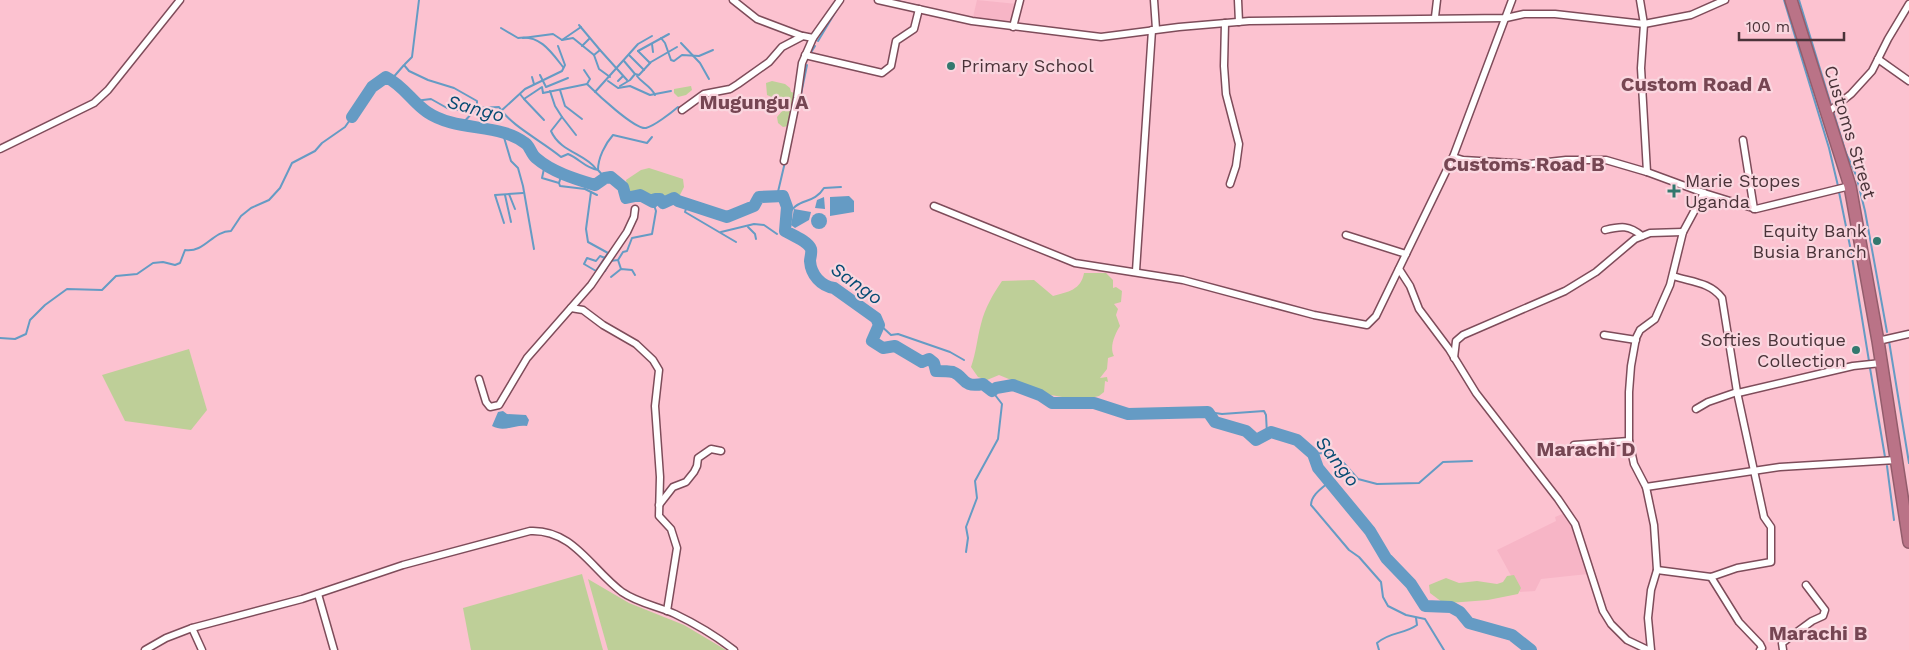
<svg xmlns="http://www.w3.org/2000/svg" width="1909" height="650" font-family="'Work Sans',sans-serif">
<style>
.built{fill:#f7b5c6}
.green{fill:#becf98}
.water{fill:#659bc4}
.lines{fill:none;stroke-linecap:round;stroke-linejoin:round}
.stream{stroke:#659bc4;stroke-width:2}
.river{stroke:#659bc4;stroke-width:12}
.street-casing{stroke:#7e4c5a;stroke-width:9}
.highway-casing{stroke:#935d6c;stroke-width:14}
.street{stroke:#fff;stroke-width:6}
.highway{stroke:#ba7387;stroke-width:11}
.poi-dot{fill:#33786e;stroke:#fad6df;stroke-width:2}
.labels{text-anchor:middle;stroke-width:4.5;stroke-linejoin:round;paint-order:stroke}
.poi-label{font-size:18px;fill:#4a3339;stroke:#fad6df;text-anchor:start}
.street-label{font-size:18px;fill:#4a3339;stroke:#fad6df}
.water-label{font-size:19px;font-style:italic;fill:#064b73;stroke:#fad6df}
.quarter-label{font-size:20px;font-weight:bold;fill:#764653;stroke:#fad6df}
</style>
<rect width="100%" height="100%" fill="#fcc2d0"/>
<g class="built">
<path d="M977 0 1017 4 1012 23 973 17Z"/>
<path d="M1565 513 1579 539 1588 574 1541 579 1535 591 1520 592 1497 550 1556 521 1555 517Z"/>
</g>
<g class="green">
<path d="M772 81 785 84 790 88 791 92 795 93 788 126 783 127 778 123 777 117 783 110V102L767 95 766 83Z"/>
<path d="M691 86 692 90 686 95 678 97 674 93V89Z"/>
<path d="M649 168 683 179 684 187 680 195 665 198 628 191 626 180 641 170Z"/>
<path d="M1084 273H1106L1113 280V288L1116 287 1122 291 1121 302 1114 304 1118 309 1116 315 1120 326C1115 334 1109 347 1114 356L1108 358 1107 369 1100 378 1107 377 1108 382 1105 381 1104 392 1099 396 1090 398 1091 402 1045 394 999 375 987 380 978 377 971 367C976 353 977 339 981 324 985 308 993 294 1002 281L1034 280 1053 296C1068 292 1081 290 1084 273Z"/>
<path d="M189 349 207 410 191 430 125 421 102 375Z"/>
<path d="M582 574 603 650H471L463 608Z"/>
<path d="M1514 575 1521 588 1518 594 1488 600 1449 603 1442 602 1430 593 1429 585 1446 578 1459 583 1477 581 1497 584 1503 582 1507 576Z"/>
<path d="M588 579 629 603 684 625 726 650H608Z"/>
</g>
<g class="water">
<path d="M849 196 854 201V212L830 216V197Z"/>
<path d="M824 197 825 209 815 208 817 200Z"/>
<path d="M794 209 811 212 809 220 795 228 791 225Z"/>
<circle cx="819" cy="221" r="8"/>
<path d="M503 411 507 414 526 415 529 420 527 426C514 424 505 433 492 426L498 412Z"/>
</g>
<g class="lines">
<g class="stream">
<path d="M1784 0 1829 148 1838 186"/>
<path d="M1799 0 1831 105"/>
<path d="M897 1 927 8"/>
<path d="M579 25 600 50 594 55"/>
<path d="M501 28 518 38C540 34 552 53 563 67"/>
<path d="M523 38 553 34 562 40 573 38 594 55 599 69 610 77"/>
<path d="M661 38 665 43 671 60 674 61 682 55 699 56 713 50"/>
<path d="M562 40 581 27"/>
<path d="M818 41 836 11"/>
<path d="M681 43 700 63 709 79"/>
<path d="M652 44 653 52"/>
<path d="M582 46 589 39"/>
<path d="M600 50 627 80"/>
<path d="M638 51 669 34"/>
<path d="M638 51 650 63"/>
<path d="M810 54 815 46"/>
<path d="M629 55 644 70"/>
<path d="M405 64 412 57 419 0"/>
<path d="M584 70 590 79 587 84"/>
<path d="M635 74 639 75 651 62 677 47"/>
<path d="M540 75 546 87 568 78"/>
<path d="M637 76C642 83 651 86 655 95"/>
<path d="M532 77 534 84"/>
<path d="M391 80 404 65 409 71 428 80 454 88 477 101V108"/>
<path d="M608 81 618 88 630 86 650 95 671 91"/>
<path d="M618 81 623 76"/>
<path d="M620 86 630 80 635 74 624 61"/>
<path d="M560 90 565 106 582 119"/>
<path d="M550 91 555 106 562 117 551 131C560 152 586 154 596 169"/>
<path d="M595 92 638 44 652 36"/>
<path d="M520 94 524 99 542 87 543 93 587 84C596 93 635 130 646 128 654 126 671 113 678 107"/>
<path d="M524 99 544 120"/>
<path d="M800 99 807 65"/>
<path d="M415 101 431 99 447 108 472 112"/>
<path d="M501 111 525 89 562 71 565 65 558 46"/>
<path d="M1833 111 1846 153 1856 175 1865 211 1887 332"/>
<path d="M562 117 576 135"/>
<path d="M460 126 477 108 499 107C511 126 542 141 561 157L568 154C580 159 585 168 598 170L605 178"/>
<path d="M503 134 511 161 518 168 523 186 534 249"/>
<path d="M545 164 542 178 559 183"/>
<path d="M598 170C598 158 605 144 613 135L647 143 652 137"/>
<path d="M562 173 559 183 560 186 585 189 597 195"/>
<path d="M591 192 586 229 588 242 608 253 596 271 584 264 587 258 596 261 600 256 605 258"/>
<path d="M1839 192 1851 251 1869 361"/>
<path d="M509 194 515 209"/>
<path d="M505 195 511 222"/>
<path d="M777 196 785 162"/>
<path d="M688 203 685 212 736 242"/>
<path d="M786 220C796 195 812 207 824 188L841 187"/>
<path d="M504 223 495 195 523 193"/>
<path d="M748 227 755 234 756 239"/>
<path d="M721 232 754 224 764 225 777 234"/>
<path d="M618 260 621 269"/>
<path d="M605 271 610 261 618 260 623 252 627 251 632 238 652 234 656 211 653 202"/>
<path d="M611 277 621 269 632 270 635 275"/>
<path d="M878 323 891 335 898 334 950 352 964 360"/>
<path d="M0 338 15 339 26 334 30 320 45 305 67 289 102 290 116 276 137 274 153 263 163 262 175 265 180 263 185 250C205 253 212 231 231 231L241 216 251 208 269 200 280 188 292 163 315 151 322 143 345 127 352 117"/>
<path d="M1889 341 1909 463"/>
<path d="M1870 368 1885 457"/>
<path d="M1208 412 1222 414 1264 411 1266 415 1267 434"/>
<path d="M1313 454 1334 452 1358 479 1377 484 1419 483 1443 462 1472 461"/>
<path d="M1887 466 1894 520"/>
<path d="M1329 482C1322 488 1311 495 1311 505L1349 550 1359 557 1381 582 1383 597 1388 606 1406 615 1425 619 1444 650"/>
<path d="M966 552 968 538 966 527 977 498 975 481 998 439 1002 404 992 391"/>
<path d="M1379 650 1377 643C1391 631 1403 635 1417 625L1416 618"/>
</g>
<path class="river" d="M352 117 372 87 386 77C404 86 412 102 427 112 456 132 500 123 525 143 530 146 531 154 536 158 552 172 575 179 595 185L605 178 611 177 623 187 626 198 640 195 653 202 655 199H660L663 203 674 198 678 201 727 217 754 206 759 197 783 196 787 207 785 231C792 235 808 241 811 249 812 253 810 258 810 261 811 275 821 286 834 288L876 318 879 325 872 341 883 348 895 346 922 362 929 359 934 363 936 371C941 371 948 371 953 372 966 377 961 388 983 384L992 391 996 388 1013 385 1040 395 1052 403H1094L1128 414 1208 412 1215 422 1246 431 1256 440 1271 432 1297 440 1313 454 1318 468 1370 531 1386 558 1411 584 1425 606 1451 607 1460 612 1469 623 1512 635 1531 650"/>
<defs>
<g id="street">
<path d="M733 0 757 19 802 36"/>
<path d="M878 0 972 21 1101 37 1179 27 1249 21 1506 18 1524 14H1555L1644 24 1691 15 1725 0"/>
<path d="M1154 0 1156 29"/>
<path d="M1238 0 1239 22"/>
<path d="M1435 17 1437 0"/>
<path d="M1225 23 1224 66 1226 94 1239 144 1236 166 1230 184"/>
<path d="M1013 27 1020 0"/>
<path d="M805 55 882 73 891 66 896 41 914 29 919 9"/>
<path d="M1878 59 1909 81"/>
<path d="M682 110 704 94 730 89 738 84 769 62 782 47 803 36 813 38"/>
<path d="M1827 113 1851 94 1872 71 1888 39 1909 4"/>
<path d="M1743 140 1754 209"/>
<path d="M0 149 94 103 108 90 180 0"/>
<path d="M1453 157 1463 160 1530 164 1566 160H1606L1647 172 1641 68 1644 24 1640 0"/>
<path d="M784 161 797 98 802 63 813 38 840 0"/>
<path d="M1647 172 1704 193 1756 209 1850 186"/>
<path d="M934 206 1075 263 1183 280 1314 315 1367 325 1376 316 1453 157 1512 0"/>
<path d="M1605 230C1621 226 1629 225 1642 236"/>
<path d="M1346 235 1406 254"/>
<path d="M1399 269 1410 286 1419 309 1449 349 1476 393 1558 499 1575 524 1603 611 1611 624 1627 640 1648 650"/>
<path d="M1136 271 1152 30"/>
<path d="M571 308 583 310 603 325 636 344 653 360 659 370 655 406 660 477 659 516 671 529 677 548 667 611"/>
<path d="M1604 335 1636 340"/>
<path d="M1878 341 1909 334"/>
<path d="M1454 358 1456 341 1463 335 1565 291 1596 272 1635 239 1650 233 1683 232"/>
<path d="M479 379 486 402 490 407 499 405 527 358 591 285 627 232 634 217 635 209"/>
<path d="M1738 393 1853 366 1881 363"/>
<path d="M1696 409 1708 402 1737 392"/>
<path d="M1574 445 1629 441"/>
<path d="M1646 487 1780 467 1896 460"/>
<path d="M659 505 673 487 686 482 694 472 697 466 698 458 711 449 721 451"/>
<path d="M1657 570 1711 577 1737 568 1771 562V527L1764 517 1737 392 1722 298C1710 282 1691 282 1673 276"/>
<path d="M1711 577 1739 622 1760 644 1762 648 1760 650"/>
<path d="M318 594 334 650"/>
<path d="M192 628 202 650"/>
<path d="M145 650 166 638 192 628 302 599 403 565 530 531C573 529 591 569 622 592 638 603 657 606 675 614 696 624 716 636 734 650"/>
<path d="M1651 650 1648 618 1651 590 1657 570 1654 525 1646 487 1634 464 1629 441V392L1631 366 1636 338 1640 330 1655 319 1670 285 1683 232 1704 193"/>
<path d="M1783 650 1782 643 1812 621 1823 616 1825 610 1806 585"/>
</g>
<path id="highway" d="M1791 0 1850 186 1878 341 1909 542"/>
</defs>
<use href="#street" class="street-casing"/>
<use href="#highway" class="highway-casing"/>
<use href="#street" class="street"/>
<use href="#highway" class="highway"/>
</g>
<g class="poi-dot">
<circle cx="951" cy="66" r="5"/>
<path d="M1671.5 183.5h5v5h5v5h-5v5h-5v-5h-5v-5h5z"/>
<circle cx="1877" cy="241" r="5"/>
<circle cx="1856" cy="350" r="5"/>
</g>
<g class="labels">
<g class="poi-label">
<text x="961" y="72">Primary School</text>
<text x="1685" y="187">Marie Stopes<tspan x="1685" dy="21">Uganda</tspan></text>
<text x="1867" y="237" text-anchor="end">Equity Bank<tspan x="1867" dy="21">Busia Branch</tspan></text>
<text x="1846" y="346" text-anchor="end">Softies Boutique<tspan x="1846" dy="21">Collection</tspan></text>
</g>
<g class="street-label">
<text transform="translate(1850 132) rotate(73)" y="6">Customs Street</text>
</g>
<g class="water-label">
<text transform="translate(476 108) rotate(15)" y="7">Sango</text>
<text transform="translate(857 283) rotate(35)" y="7">Sango</text>
<text transform="translate(1338 461) rotate(52)" y="7">Sango</text>
</g>
<g class="quarter-label">
<text x="1696" y="91">Custom Road A</text>
<text x="754" y="109">Mugungu A</text>
<text x="1524" y="171">Customs Road B</text>
<text x="1586" y="456">Marachi D</text>
<text x="1818" y="640">Marachi B</text>
</g>
</g>
<path d="M1739 32v8h105v-8" fill="none" stroke="#4a3339" stroke-width="2.5"/>
<text x="1746" y="32" font-size="15" fill="#4a3339" stroke="#fad6df" stroke-width="4" paint-order="stroke">100 m</text>
</svg>
